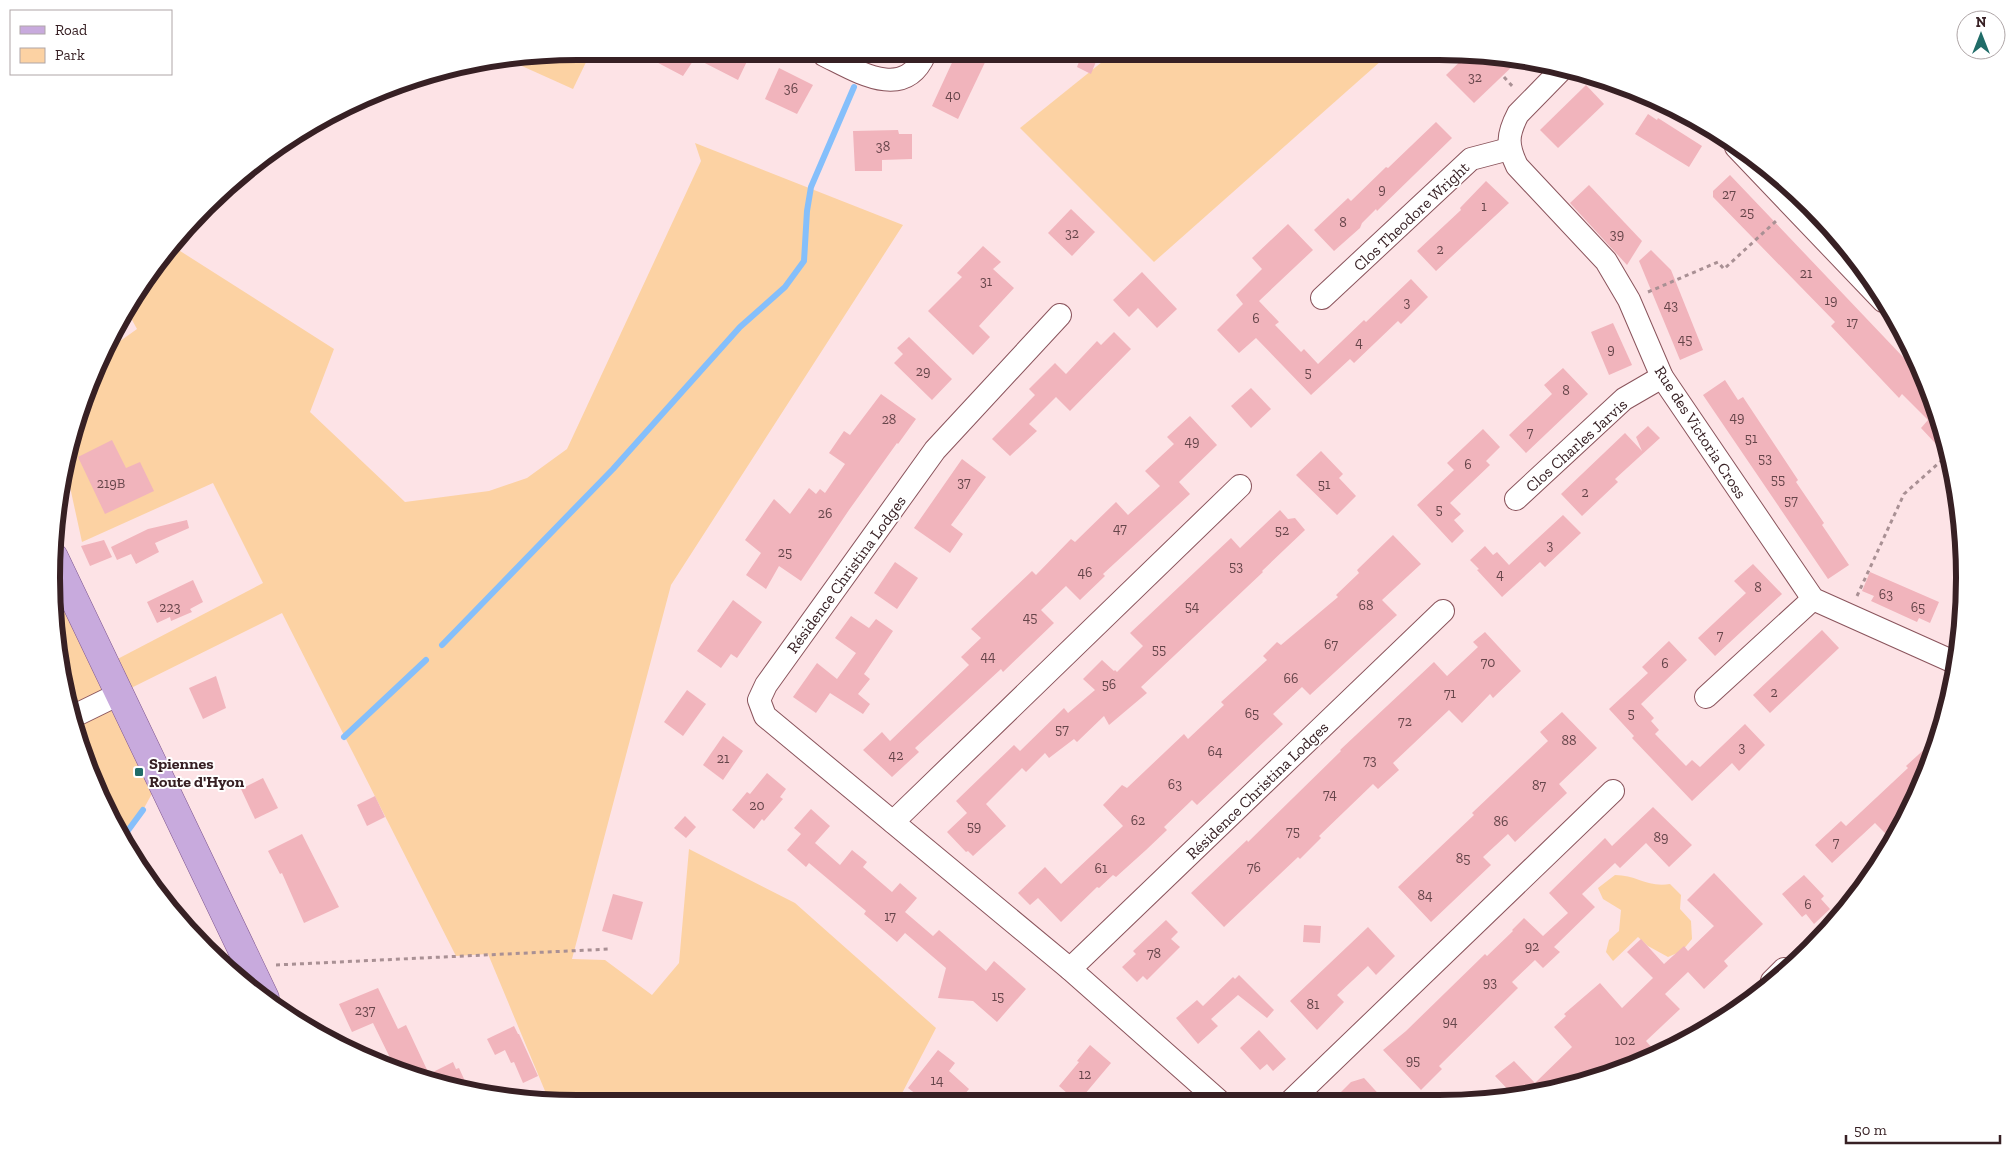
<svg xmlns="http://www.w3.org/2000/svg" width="2016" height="1155" font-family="'Zilla Slab',serif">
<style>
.green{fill:#fcd2a3}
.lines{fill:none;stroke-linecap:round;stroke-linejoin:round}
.stream{stroke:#85bffb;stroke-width:6}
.building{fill:#f1b4bc}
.minor-casing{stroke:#8a545c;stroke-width:24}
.primary-casing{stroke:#7e558e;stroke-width:29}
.path{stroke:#a99094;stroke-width:3;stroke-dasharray:4 4;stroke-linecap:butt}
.minor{stroke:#fff;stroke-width:22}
.primary{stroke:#c8aadd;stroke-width:28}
.poi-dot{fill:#206c68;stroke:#fff;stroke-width:2}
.labels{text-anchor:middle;stroke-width:4;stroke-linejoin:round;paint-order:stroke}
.number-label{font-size:14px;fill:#66454a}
.street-label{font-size:16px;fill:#372024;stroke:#fff}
.poi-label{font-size:16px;font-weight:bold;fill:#372024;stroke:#fff;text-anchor:start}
.rim{fill:none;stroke:#372024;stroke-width:6}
</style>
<rect width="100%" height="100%" fill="#fde3e6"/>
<g class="green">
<path d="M1390 53 1154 262 1020 128 1112 54Z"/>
<path d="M509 56H589L573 89 502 57Z"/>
<path d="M695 143 903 225 671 585 572 959 605 960 652 995 679 963 689 849 795 903 936 1028 898 1101 550 1103 488 954 456 956 282 613 119 694 160 779 143 810 121 840 91 779 61 680 52 612 54 557 106 665 263 583 213 483 82 542 65 464 69 441 102 354 137 329 126 309 140 285 166 254 177 249 334 349 310 412 405 502 489 491 527 478 567 449 701 161Z"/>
<path d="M1615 875C1637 875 1648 888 1670 884L1681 895 1680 909 1691 921 1692 939 1682 951 1668 957 1648 946 1638 937 1613 961 1606 952 1609 940 1619 931 1621 910 1603 899 1598 888Z"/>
</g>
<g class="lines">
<g class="stream">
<path d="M442 645 613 469 740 327 785 287 804 261 807 211 811 187 854 87"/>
<path d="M344 737 426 660"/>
<path d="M121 840 143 810"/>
</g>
</g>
<g class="building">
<path d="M1470 52 1519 60 1474 103 1446 75Z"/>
<path d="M956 54H989L958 119 932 106Z"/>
<path d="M1082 54H1099L1091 74 1077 67Z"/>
<path d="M643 55H750L738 80 695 58 683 76Z"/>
<path d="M779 68 813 85 797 114 765 99Z"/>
<path d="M1586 85 1604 104 1558 148 1540 130Z"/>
<path d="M1648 114 1657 120 1658 118 1702 146 1689 167 1635 134Z"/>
<path d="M1436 122 1452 138 1377 211 1376 209 1362 223 1360 228 1334 251 1314 230 1348 198 1351 201 1386 167 1388 168Z"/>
<path d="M898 130 899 134H912V159L882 160V171H855L853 131Z"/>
<path d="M1730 175 1923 378 1947 442 1950 459 1921 428 1928 420 1902 394 1899 398 1831 326 1835 322 1713 197V191Z"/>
<path d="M1486 181 1509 203 1436 271 1417 251 1461 210 1460 208Z"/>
<path d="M1589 185 1642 241 1627 265 1570 203Z"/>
<path d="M1071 209 1095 232 1072 256 1048 233Z"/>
<path d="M1288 224 1313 250 1259 301 1279 322 1275 325 1301 352 1304 349 1318 364 1364 320 1366 322 1411 279 1428 297 1401 324 1398 321 1354 363 1350 359 1311 395 1256 338 1239 353 1217 330 1243 304 1236 295 1262 269 1252 258Z"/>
<path d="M983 246 1001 262 993 269 1014 288 979 326 990 337 973 355 928 311 962 277 957 273Z"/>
<path d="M1651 250 1671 270 1703 350 1680 360 1639 261Z"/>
<path d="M1142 272 1177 309 1157 328 1138 308 1129 317 1113 300Z"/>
<path d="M1613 323 1632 365 1609 375 1591 332Z"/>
<path d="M1114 332 1131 349 1070 411 1056 397 1029 424 1037 431 1010 456 992 439 1035 395 1029 389 1055 363 1066 374 1097 341 1101 345Z"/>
<path d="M909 337 952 379 932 400 894 363 903 354 897 348Z"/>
<path d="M1563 368 1588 394 1526 453 1509 435 1552 394 1544 385Z"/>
<path d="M1725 380 1738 400 1743 397 1798 480 1796 482 1824 523 1822 525 1849 565 1828 579 1703 395Z"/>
<path d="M1251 388 1271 409 1251 428 1231 406Z"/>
<path d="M881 394 916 419 898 444 897 443 849 510 801 581 779 566 766 589 746 575 761 553 745 540 774 499 790 514 809 488 816 494 820 489 825 493 845 464 829 453 844 431 850 435Z"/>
<path d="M1190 416 1217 445 1179 482 1190 494 1103 574 1105 576 1080 600 1066 586 1041 610 1054 623 1003 672 1001 669 915 748 919 752 892 777 863 750 882 732 890 741 969 665 961 657 981 638 971 629 1032 571 1036 575 1071 539 1075 542 1116 502 1128 515 1160 486 1145 471 1174 444 1167 437Z"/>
<path d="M1648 426 1660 438 1615 479 1618 482 1582 516 1561 494 1625 433 1642 451 1636 437Z"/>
<path d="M1483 429 1500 447 1486 461 1490 465 1450 503 1461 514 1454 520 1464 531 1452 543 1417 505 1454 470 1447 463Z"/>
<path d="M112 440 126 468 140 462 154 491 105 514 78 457Z"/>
<path d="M1321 451 1343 474 1339 478 1356 496 1337 515 1296 475Z"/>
<path d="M962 459 986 477 951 525 963 534 950 553 914 528Z"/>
<path d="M1280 510 1288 519 1295 518 1305 530 1262 571 1263 572 1141 687 1147 693 1109 725 1104 716 1077 742 1074 739 1049 758 1045 753 1026 772 1022 768 986 804 1006 826 973 856 968 851 966 852 947 832 967 813 956 801 1014 745 1020 751 1064 708 1068 713 1095 690 1083 679 1102 660 1114 671 1115 670 1117 672 1143 646 1130 633 1231 538 1240 548Z"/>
<path d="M1563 515 1581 533 1545 567 1540 562 1502 597 1477 570 1479 569 1470 560 1485 546 1493 555 1497 552 1509 565Z"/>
<path d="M187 520 189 528 155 543 159 552 136 564 131 554 117 560 111 547 148 529Z"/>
<path d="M1393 535 1421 564 1382 600 1397 615 1310 695 1302 687 1273 714 1283 724 1197 805 1192 800 1164 827 1167 830 1146 850 1116 877 1113 875 1099 888 1097 887 1061 922 1038 898 1030 905 1018 893 1045 867 1061 884 1123 826 1103 805 1122 785 1127 788 1184 734 1188 739 1224 705 1221 702 1267 660 1263 656 1277 642 1281 645 1338 597 1336 595 1359 573 1357 570Z"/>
<path d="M104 540 112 557 90 566 81 546Z"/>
<path d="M895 562 918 578 897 609 874 593Z"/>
<path d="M1753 564 1782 594 1715 656 1698 638 1746 593 1734 581Z"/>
<path d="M1870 572 1939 602 1930 623 1919 618 1917 622 1871 601 1874 596 1862 591Z"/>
<path d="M193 580 203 602 190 609 192 612 171 621 170 617 157 623 147 602Z"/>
<path d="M733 600 762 622 737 658 731 654 721 668 697 651Z"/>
<path d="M851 616 869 628 876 619 893 631 864 674 870 679 858 694 870 704 863 714 830 693 816 713 793 697 817 663 837 679 856 653 835 638Z"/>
<path d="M1822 630 1839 648 1770 713 1753 695Z"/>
<path d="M1485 632 1521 671 1493 698 1490 694 1462 723 1449 710 1393 763 1399 770 1378 789 1373 784 1319 836 1321 838 1300 859 1298 857 1224 927 1191 893 1247 840 1248 842 1341 751 1340 750 1434 662 1447 676 1478 647 1473 642Z"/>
<path d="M1669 641 1687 660 1641 704 1654 718 1651 721 1659 730 1655 734 1686 766 1692 760 1700 767 1745 724 1765 745 1739 771 1732 763 1692 801 1632 738 1634 736 1609 709 1648 673 1642 667Z"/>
<path d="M216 676 226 708 203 719 189 688Z"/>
<path d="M687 690 706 704 683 736 664 722Z"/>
<path d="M1562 712 1597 748 1559 784 1567 793 1515 842 1508 834 1483 857 1491 865 1431 922 1398 887 1474 815 1472 813 1548 741 1540 732Z"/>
<path d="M1940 735 1937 747 1905 816 1886 834 1875 823 1832 863 1815 845 1841 821 1846 826 1908 768 1906 766Z"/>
<path d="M723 736 743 751 723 780 703 765Z"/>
<path d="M767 773 786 789 780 797 783 799 764 821 762 819 754 829 732 810 747 792 750 794Z"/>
<path d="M263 778 278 808 255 819 241 789Z"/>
<path d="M375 796 385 817 367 826 357 805Z"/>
<path d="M1653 807 1692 845 1669 867 1646 843 1620 868 1615 863 1582 894 1595 907 1554 947 1560 952 1543 968 1535 960 1512 982 1518 988 1439 1066 1442 1069 1421 1090 1383 1050 1406 1031 1485 954 1487 956 1513 931 1512 930 1524 918 1543 936 1568 913 1549 893 1605 838 1612 846Z"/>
<path d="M811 809 830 826 815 843 840 865 852 850 867 862 863 867 892 892 900 883 917 898 905 912 933 936 939 930 986 971 994 961 1026 989 997 1022 973 1001 938 998 946 968 905 933 897 942 864 914 866 911 809 863 806 867 787 850 801 834 794 828Z"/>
<path d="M685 816 696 827 686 838 674 828Z"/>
<path d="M302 834 339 907 304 923 282 873 280 874 268 851Z"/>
<path d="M1714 873 1763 924 1724 961 1728 966 1704 989 1688 972 1665 994 1680 1009 1646 1041 1653 1049 1643 1059 1608 1076 1515 1097 1495 1076 1514 1061 1535 1083 1572 1047 1554 1027 1566 1016 1564 1014 1600 983 1622 1008 1653 978 1627 952 1641 939 1664 964 1684 946 1688 951 1714 926 1687 900Z"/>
<path d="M1804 875 1824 896 1821 899 1830 909 1814 924 1806 914 1802 917 1782 894Z"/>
<path d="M613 894 643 902 632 940 602 931Z"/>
<path d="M1166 920 1178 932 1171 939 1180 947 1147 980 1143 976 1137 982 1122 967 1136 954 1133 951Z"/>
<path d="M1304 925 1321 926 1320 943 1303 942Z"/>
<path d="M1368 927 1395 956 1376 975 1368 966 1337 995 1344 1002 1317 1030 1290 1001Z"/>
<path d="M1239 975 1274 1010 1267 1018 1238 995 1211 1019 1218 1026 1198 1044 1176 1018 1197 1000 1203 1006 1233 977 1235 979Z"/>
<path d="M378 988 398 1029 406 1025 429 1074 453 1062 456 1069 459 1068 469 1090 441 1086 394 1066 373 1023 352 1032 339 1004Z"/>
<path d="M514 1026 518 1034H519L538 1076 523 1083 514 1062 511 1063 505 1050 495 1055 487 1039Z"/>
<path d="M1259 1030 1286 1059 1273 1071 1267 1064 1260 1070 1240 1048Z"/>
<path d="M1090 1045 1111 1063 1079 1101H1076L1059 1086 1079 1062 1077 1061Z"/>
<path d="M938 1050 955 1063 949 1071 969 1089 959 1101H925L908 1088Z"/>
<path d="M1364 1078 1384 1100H1333L1351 1082Z"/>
</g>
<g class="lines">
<defs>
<g id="minor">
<path d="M824 55C857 71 904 102 925 54"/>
<path d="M1564 67 1518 114C1507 135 1507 145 1517 166L1606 261 1629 300 1662 377 1813 599 1956 663"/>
<path d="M1736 147 1883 301"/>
<path d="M1322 298 1471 159 1509 149"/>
<path d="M1060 315 935 450 766 685 759 700 765 716 1070 969 1218 1100"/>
<path d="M1516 499 1624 399 1662 377"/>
<path d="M1706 697 1813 599"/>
<path d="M72 717 119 694"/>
<path d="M893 822 1240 486"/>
<path d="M1070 969 1443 611"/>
<path d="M1772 981 1784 969"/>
<path d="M1292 1100 1613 791"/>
</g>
<path id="primary" d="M54 557 265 998"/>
</defs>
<use href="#minor" class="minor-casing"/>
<use href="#primary" class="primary-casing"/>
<g class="path">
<path d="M1504 77 1514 88"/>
<path d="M208 203 216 205"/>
<path d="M1648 292 1718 262 1724 269 1776 221"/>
<path d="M1857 596 1904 494 1949 454"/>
<path d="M276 965 610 949"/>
</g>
<use href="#minor" class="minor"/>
<use href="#primary" class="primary"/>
</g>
<rect class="poi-dot" x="134" y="767" width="10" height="10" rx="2.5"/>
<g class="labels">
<g class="number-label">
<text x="1475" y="82">32</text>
<text x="791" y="93">36</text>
<text x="953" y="100">40</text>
<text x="883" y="151">38</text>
<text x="1382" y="194">9</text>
<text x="1729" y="199">27</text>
<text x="1484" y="211">1</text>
<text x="1747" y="217">25</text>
<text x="1343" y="227">8</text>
<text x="1072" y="238">32</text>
<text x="1617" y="239">39</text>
<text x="1440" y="254">2</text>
<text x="1806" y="278">21</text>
<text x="986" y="286">31</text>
<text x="1831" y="305">19</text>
<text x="1407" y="307">3</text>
<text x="1671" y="310">43</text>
<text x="1256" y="323">6</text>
<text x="1852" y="327">17</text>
<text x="1685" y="344">45</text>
<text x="1359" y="347">4</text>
<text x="1611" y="354">9</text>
<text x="923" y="376">29</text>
<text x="1308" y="377">5</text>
<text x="1566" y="395">8</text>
<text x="1737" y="422">49</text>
<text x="889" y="424">28</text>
<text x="1530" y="437">7</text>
<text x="1751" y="443">51</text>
<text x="1192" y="446">49</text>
<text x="1765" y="463">53</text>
<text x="1468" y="469">6</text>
<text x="1778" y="484">55</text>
<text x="964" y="487">37</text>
<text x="111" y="488">219B</text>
<text x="1324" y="489">51</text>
<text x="1585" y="497">2</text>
<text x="1791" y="505">57</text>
<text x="1439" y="514">5</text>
<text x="825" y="518">26</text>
<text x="1120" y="533">47</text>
<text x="1282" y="535">52</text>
<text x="1550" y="550">3</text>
<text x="785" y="557">25</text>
<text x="1236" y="571">53</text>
<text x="1085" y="577">46</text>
<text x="1500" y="579">4</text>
<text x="1758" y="592">8</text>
<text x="1886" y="599">63</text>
<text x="1366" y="610">68</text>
<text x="1192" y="611">54</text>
<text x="170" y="612">223</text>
<text x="1918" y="612">65</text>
<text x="1030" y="622">45</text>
<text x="1720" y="640">7</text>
<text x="1331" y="649">67</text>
<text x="1159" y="654">55</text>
<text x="988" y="661">44</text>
<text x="1488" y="667">70</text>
<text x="1665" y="668">6</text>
<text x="1291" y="683">66</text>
<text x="1109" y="689">56</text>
<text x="1774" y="697">2</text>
<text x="1450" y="698">71</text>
<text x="1252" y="718">65</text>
<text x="1631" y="718">5</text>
<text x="1405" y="726">72</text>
<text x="1062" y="734">57</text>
<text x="1569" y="745">88</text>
<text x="1742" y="752">3</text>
<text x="1215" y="756">64</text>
<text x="896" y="760">42</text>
<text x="723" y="763">21</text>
<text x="1370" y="765">73</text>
<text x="1175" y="789">63</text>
<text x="1539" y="790">87</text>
<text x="1330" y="799">74</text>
<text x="757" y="810">20</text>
<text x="1138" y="825">62</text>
<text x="1501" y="826">86</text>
<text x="974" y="831">59</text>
<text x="1293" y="836">75</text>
<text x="1661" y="842">89</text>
<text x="1836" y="847">7</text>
<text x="1463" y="863">85</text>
<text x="1254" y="872">76</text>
<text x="1101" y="873">61</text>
<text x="1425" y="900">84</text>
<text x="1808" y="909">6</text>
<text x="890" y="921">17</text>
<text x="1532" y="951">92</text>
<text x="1154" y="958">78</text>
<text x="1490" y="987">93</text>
<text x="998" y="1001">15</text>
<text x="1313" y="1009">81</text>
<text x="365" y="1015">237</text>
<text x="1450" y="1026">94</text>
<text x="1625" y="1045">102</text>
<text x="1413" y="1065">95</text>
<text x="1085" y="1079">12</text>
<text x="937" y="1085">14</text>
</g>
<g class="street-label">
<text transform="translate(1411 216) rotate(-43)" y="6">Clos Theodore Wright</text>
<text transform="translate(1701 432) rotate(57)" y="6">Rue des Victoria Cross</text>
<text transform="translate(1576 445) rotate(-42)" y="6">Clos Charles Jarvis</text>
<text transform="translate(846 574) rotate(-54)" y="6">Résidence Christina Lodges</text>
<text transform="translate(1257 790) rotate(-44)" y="6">Résidence Christina Lodges</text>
</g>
<g class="poi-label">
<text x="149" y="769">Spiennes<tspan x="149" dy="18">Route d'Hyon</tspan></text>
</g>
</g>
<path d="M0 0H2016V1155H0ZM577 60H1439A517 517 0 0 1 1956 577V578A517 517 0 0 1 1439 1095H577A517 517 0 0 1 60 578V577A517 517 0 0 1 577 60Z" fill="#fff" fill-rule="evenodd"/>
<path class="rim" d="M577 60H1439A517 517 0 0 1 1956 577V578A517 517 0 0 1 1439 1095H577A517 517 0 0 1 60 578V577A517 517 0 0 1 577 60Z"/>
<rect x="10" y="10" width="162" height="65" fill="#ffffff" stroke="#afa6a7"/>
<rect x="20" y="26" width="25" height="8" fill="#c8aadd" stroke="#afa6a7"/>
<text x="55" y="35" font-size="15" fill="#372024">Road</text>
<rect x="20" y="48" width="25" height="15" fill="#fcd2a3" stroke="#afa6a7"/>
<text x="55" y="60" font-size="15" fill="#372024">Park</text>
<g transform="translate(1981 35)"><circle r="24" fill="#ffffff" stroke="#afa6a7"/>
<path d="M0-4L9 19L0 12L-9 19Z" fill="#206c68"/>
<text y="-8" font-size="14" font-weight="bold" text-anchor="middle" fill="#372024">N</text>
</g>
<path d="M1846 1135v8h154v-8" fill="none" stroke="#372024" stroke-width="2.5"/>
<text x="1854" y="1135" font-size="15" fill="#372024" stroke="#ffffff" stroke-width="4" paint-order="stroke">50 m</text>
</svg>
